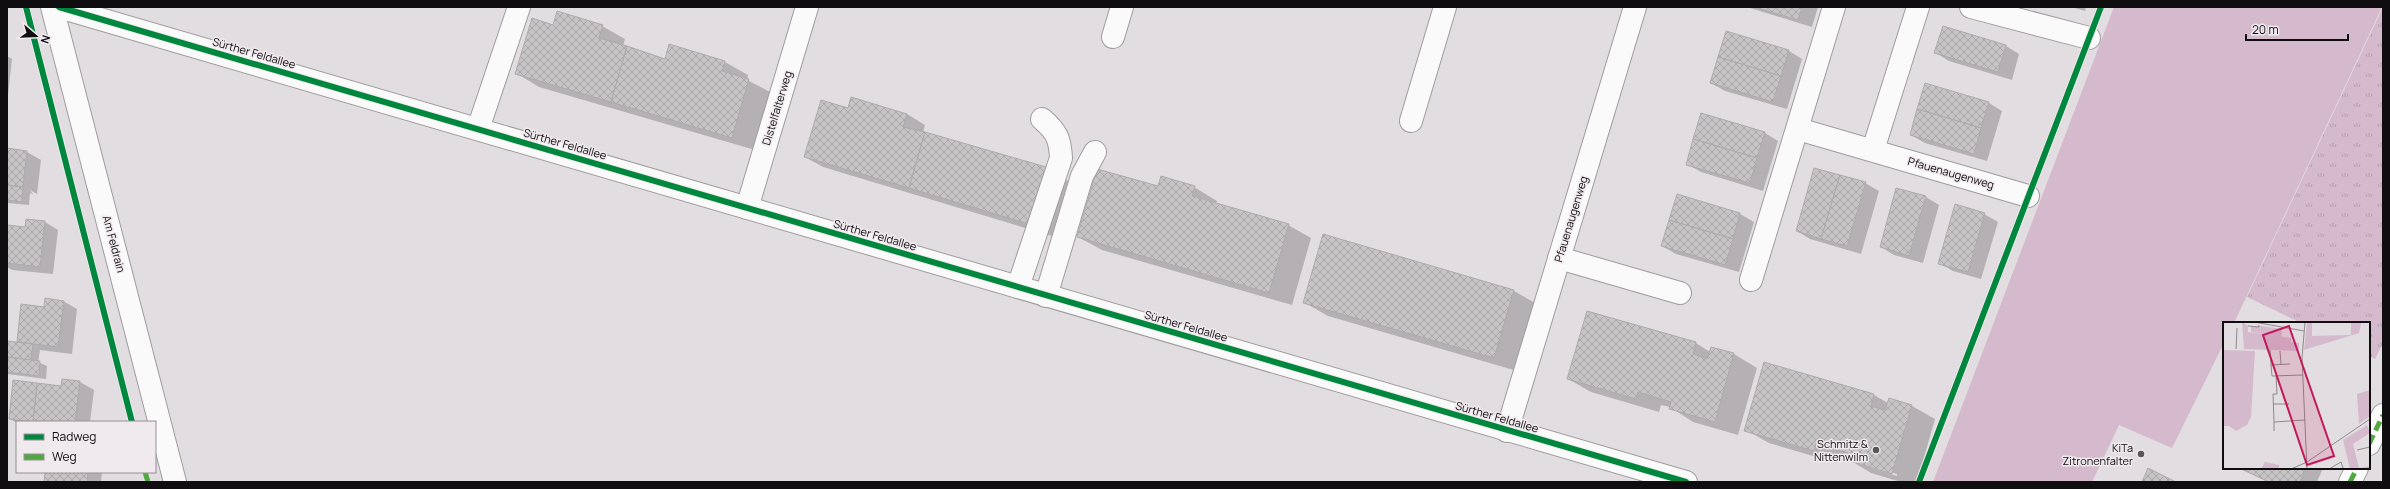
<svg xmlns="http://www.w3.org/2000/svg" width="2390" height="489" font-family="Manrope,sans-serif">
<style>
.grass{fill:url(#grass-tufts)}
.green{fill:#d5bacd}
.shadow{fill:#0003;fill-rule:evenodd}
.building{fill:url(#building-cross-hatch);stroke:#afabad}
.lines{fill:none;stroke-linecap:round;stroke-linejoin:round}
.minor-casing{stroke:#9f9c9e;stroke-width:24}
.minor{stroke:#fbfafa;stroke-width:22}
.quiet{stroke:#51a841;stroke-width:5;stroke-dasharray:10 5;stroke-linecap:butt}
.cycleway-casing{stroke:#f0e9ee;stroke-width:8}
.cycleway{stroke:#00873e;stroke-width:6}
.poi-dot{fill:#595658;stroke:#f0e9ee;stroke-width:1.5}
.labels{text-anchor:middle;stroke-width:3;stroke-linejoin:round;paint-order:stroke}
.street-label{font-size:11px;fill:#0f0d0f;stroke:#f0e9ee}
.poi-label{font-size:11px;fill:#0f0d0f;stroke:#f0e9ee;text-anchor:end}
.inset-road{fill:none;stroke:#8e8a8c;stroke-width:1}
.view{fill:#c2185b;fill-opacity:0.15;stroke:#c2185b;stroke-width:2}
.inset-edge{fill:none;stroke:#0f0d0f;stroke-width:2}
</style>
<defs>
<pattern id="grass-tufts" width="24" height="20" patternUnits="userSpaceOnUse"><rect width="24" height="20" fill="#d5bacd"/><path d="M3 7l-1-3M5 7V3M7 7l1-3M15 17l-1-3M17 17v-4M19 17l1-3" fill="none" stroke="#b69faf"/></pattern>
<pattern id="building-cross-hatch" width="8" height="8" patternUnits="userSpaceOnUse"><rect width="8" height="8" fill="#c7c4c6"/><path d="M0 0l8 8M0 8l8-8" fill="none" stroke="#aaa7a9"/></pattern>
</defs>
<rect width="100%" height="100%" fill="#e2dde0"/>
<path class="grass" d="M2383 7V343L2375 359 2369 356V323H2301L2247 297Z"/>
<path class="green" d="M2114 7H2382L2234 323H2224V343L2172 448 2119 425 2092 482H1933Z"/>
<g class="shadow">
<path d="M1747 7H1818L1812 27Z"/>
<path d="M2071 7H2086L2085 11Z"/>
<path d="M554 26H602L625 39 623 46 666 60 670 46 725 62 748 75 747 80 772 93 755 150 539 87 516 73Z"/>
<path d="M1944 27 2006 46 2019 54 2012 80 1949 61 1936 53Z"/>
<path d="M1789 51 1802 59 1787 109 1725 91 1711 83Z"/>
<path d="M7 56 12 59 7 104Z"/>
<path d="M852 98 907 114 925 125 923 133 1045 168 1068 181 1052 236 823 167 805 157 849 109Z"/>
<path d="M1989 103 2002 111 1987 161 1925 143 1911 135Z"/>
<path d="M1765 133 1778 141 1763 191 1701 172 1687 164Z"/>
<path d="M7 149 27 152 41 160 37 194 30 190 33 194 30 193 29 205 7 203Z"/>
<path d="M1865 183 1879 191 1861 254 1810 239 1797 231Z"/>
<path d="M1159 187H1194L1217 201 1216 204 1288 225 1311 238 1292 305 1102 250 1078 237Z"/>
<path d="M1677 196 1740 214 1754 222 1739 272 1676 254 1662 246Z"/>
<path d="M1926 197 1939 205 1923 263 1894 255 1881 247Z"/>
<path d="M1984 214 1998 222 1981 279 1953 271 1939 263Z"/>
<path d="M45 222 58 230 53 274 12 270 7 267V226L26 228Z"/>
<path d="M1514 291 1537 304 1517 371 1328 316 1305 303Z"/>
<path d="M63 301 77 309 72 354 40 350 38 362 47 366 46 379 7 374V342L22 344 18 342 45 308Z"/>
<path d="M1696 343 1710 352 1712 348 1734 354 1757 368 1738 435 1693 422 1670 407 1661 405 1659 412 1591 392 1568 379Z"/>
<path d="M63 380 80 382 94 390 90 422 17 423 10 419 62 387Z"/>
<path d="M1874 395 1888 403 1890 399 1912 406 1935 419 1917 482H1901L1871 473 1848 459 1839 456 1837 463 1769 443 1746 430ZM1871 466 1897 474V476L1871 468Z"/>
<path d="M2241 468H2323L2317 482H2268Z"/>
<path d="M46 472H102L101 482H45Z"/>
</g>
<g class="building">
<path d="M1754 7H1802L1798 20Z"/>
<path d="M557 11 603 25 599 38 627 46 611 102 515 74 532 18 553 25Z"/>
<path d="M1943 26 2006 45 1998 72 1934 53Z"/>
<path d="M1726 31 1789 50 1781 76 1718 57Z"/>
<path d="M669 44 725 61 722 71 749 79 732 138 611 102 627 46 665 59Z"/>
<path d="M1718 57 1781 76 1773 102 1710 83Z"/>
<path d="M1925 83 1989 102 1981 128 1917 109Z"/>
<path d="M851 97 907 114 903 127 925 132 909 188 804 157 821 100 848 108Z"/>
<path d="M1917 109 1981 128 1974 154 1910 135Z"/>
<path d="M1701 113 1765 132 1757 158 1693 139Z"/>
<path d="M925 132 1046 167 1029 224 909 188Z"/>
<path d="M1693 139 1757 158 1750 183 1686 165Z"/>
<path d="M7 148 27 151 23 187 7 185Z"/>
<path d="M1814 168 1840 175 1821 239 1796 231Z"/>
<path d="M1097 169 1158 186 1161 176 1195 186 1192 196 1289 224 1269 293 1077 237Z"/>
<path d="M1840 175 1866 182 1847 246 1821 239Z"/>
<path d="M7 185 23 187 22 202 7 200Z"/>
<path d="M1896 188 1926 196 1909 256 1880 247Z"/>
<path d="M1677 194 1740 213 1733 239 1669 220Z"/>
<path d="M1955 204 1985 213 1968 272 1938 264Z"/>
<path d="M26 219 45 221 40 267 7 263V225L25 227Z"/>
<path d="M1669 220 1733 239 1725 265 1661 246Z"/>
<path d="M1323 234 1514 290 1494 358 1303 303Z"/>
<path d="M45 298 64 301 58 347 17 342 21 304 44 307Z"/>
<path d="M1587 311 1696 342 1693 354 1707 359 1711 347 1734 353 1715 422 1669 409 1671 402 1638 392 1636 399 1567 379Z"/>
<path d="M7 341 33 344 31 360 7 357Z"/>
<path d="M7 357 40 361 39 376 7 372Z"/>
<path d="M1764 362 1874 394 1871 406 1885 410 1889 398 1912 405 1892 474 1847 460 1848 453 1816 444 1814 451 1744 431Z"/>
<path d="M62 379 80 381 75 422H33L37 383 61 386Z"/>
<path d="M13 380 37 383 33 422 9 419Z"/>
<path d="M2148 468 2176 482H2142Z"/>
<path d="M2239 468H2306L2300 482H2269Z"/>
<path d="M45 472H88L87 482H44Z"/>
</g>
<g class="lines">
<defs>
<g id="minor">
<path d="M52 7 175 482"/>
<path d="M59 7 1686 482"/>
<path d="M1971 7 2089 38"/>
<path d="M1113 37 1122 7"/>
<path d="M1411 121 1445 7"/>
<path d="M478 129 519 7"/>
<path d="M1798 129 2028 196"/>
<path d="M1873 150 1918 7"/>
<path d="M747 208 807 7"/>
<path d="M1559 258 1680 293"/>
<path d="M1751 280 1834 7"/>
<path d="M1018 287 1061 158C1060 139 1057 132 1042 119"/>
<path d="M1046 296 1082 176 1095 152"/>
<path d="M1507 431 1635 7"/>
<path d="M2369 444 2383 415"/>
<path d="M2350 482 2357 468"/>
</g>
</defs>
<use href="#minor" class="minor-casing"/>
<use href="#minor" class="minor"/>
<g class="quiet">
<path d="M2369 444 2383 415"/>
<path d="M145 472 148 482"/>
<path d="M2350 482 2357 468"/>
</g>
<defs>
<g id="cycleway">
<path d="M26 7 132 422"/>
<path d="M59 7 1686 482"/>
<path d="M1919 482 2101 7"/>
</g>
</defs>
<use href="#cycleway" class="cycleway-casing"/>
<use href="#cycleway" class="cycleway"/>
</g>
<g class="poi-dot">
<circle cx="1876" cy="450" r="4"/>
<circle cx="2141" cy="454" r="4"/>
</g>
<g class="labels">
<g class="street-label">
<text transform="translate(254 53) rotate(16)" y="4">Sürther Feldallee</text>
<text transform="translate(777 108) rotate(-73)" y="4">Distelfalterweg</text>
<text transform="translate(565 144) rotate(16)" y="4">Sürther Feldallee</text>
<text transform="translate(1951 173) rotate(16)" y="4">Pfauenaugenweg</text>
<text transform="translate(1571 219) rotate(-73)" y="4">Pfauenaugenweg</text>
<text transform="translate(875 235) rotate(16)" y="4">Sürther Feldallee</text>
<text transform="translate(114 244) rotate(75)" y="4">Am Feldrain</text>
<text transform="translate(1186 326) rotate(16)" y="4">Sürther Feldallee</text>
<text transform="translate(1497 417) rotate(16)" y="4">Sürther Feldallee</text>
</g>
<g class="poi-label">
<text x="1868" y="448">Schmitz &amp;<tspan x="1868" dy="13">Nittenwilm</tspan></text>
<text x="2133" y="452">KiTa<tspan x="2133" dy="13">Zitronenfalter</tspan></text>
</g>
</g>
<g transform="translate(2223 322)">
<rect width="147" height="147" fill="#e2dde0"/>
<path d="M38 4 59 7 58 15 28 10V5Z" fill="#d5bacd"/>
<path d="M144 103 147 111 130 122 136 146 147 144V147H127L120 118ZM42 140 56 143V147H38Z" fill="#d5bacd"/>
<path d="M19 0 25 4V10L68 16V20L76 21V29L21 27ZM84 0H89V14L128 13V0H138V2L136 11 81 28ZM0 28 32 29 28 95 24 103 13 109 6 104H0ZM147 68V94L136 102 134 72Z" fill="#d5bacd"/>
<path class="inset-road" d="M31 0 81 9M82 0 79 36 84 147M25 4 36 5V3M13 27 14 6M47 28 48 43M57 29 58 43M67 42 48 43 49 54 80 53M50 82H66M51 100 50 72H54L53 54M51 109V100L82 98M134 128 147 125M68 147 84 140 147 97M106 147 118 140 120 146"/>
<path class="view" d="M66 4 111 134 84 143 40 13Z"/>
<rect width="147" height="147" class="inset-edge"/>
</g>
<rect width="2390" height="489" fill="none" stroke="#0f0d0f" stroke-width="16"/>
<rect x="16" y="421" width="140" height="52" fill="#f0e9ee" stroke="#969195"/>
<rect x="24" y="434" width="20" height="6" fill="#00873e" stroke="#969195"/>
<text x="52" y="441" font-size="12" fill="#0f0d0f">Radweg</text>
<rect x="24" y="454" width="20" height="6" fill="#51a841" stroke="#969195"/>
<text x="52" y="461" font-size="12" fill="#0f0d0f">Weg</text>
<g transform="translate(36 36) rotate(109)" stroke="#f0e9ee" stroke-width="3" paint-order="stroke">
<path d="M0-3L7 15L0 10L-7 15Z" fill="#0f0d0f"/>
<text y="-6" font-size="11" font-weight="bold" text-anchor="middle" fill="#0f0d0f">N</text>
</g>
<path d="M2246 34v6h102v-6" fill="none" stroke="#0f0d0f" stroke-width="2"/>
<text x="2252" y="34" font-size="12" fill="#0f0d0f" stroke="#f0e9ee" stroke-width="3" paint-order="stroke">20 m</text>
</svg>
